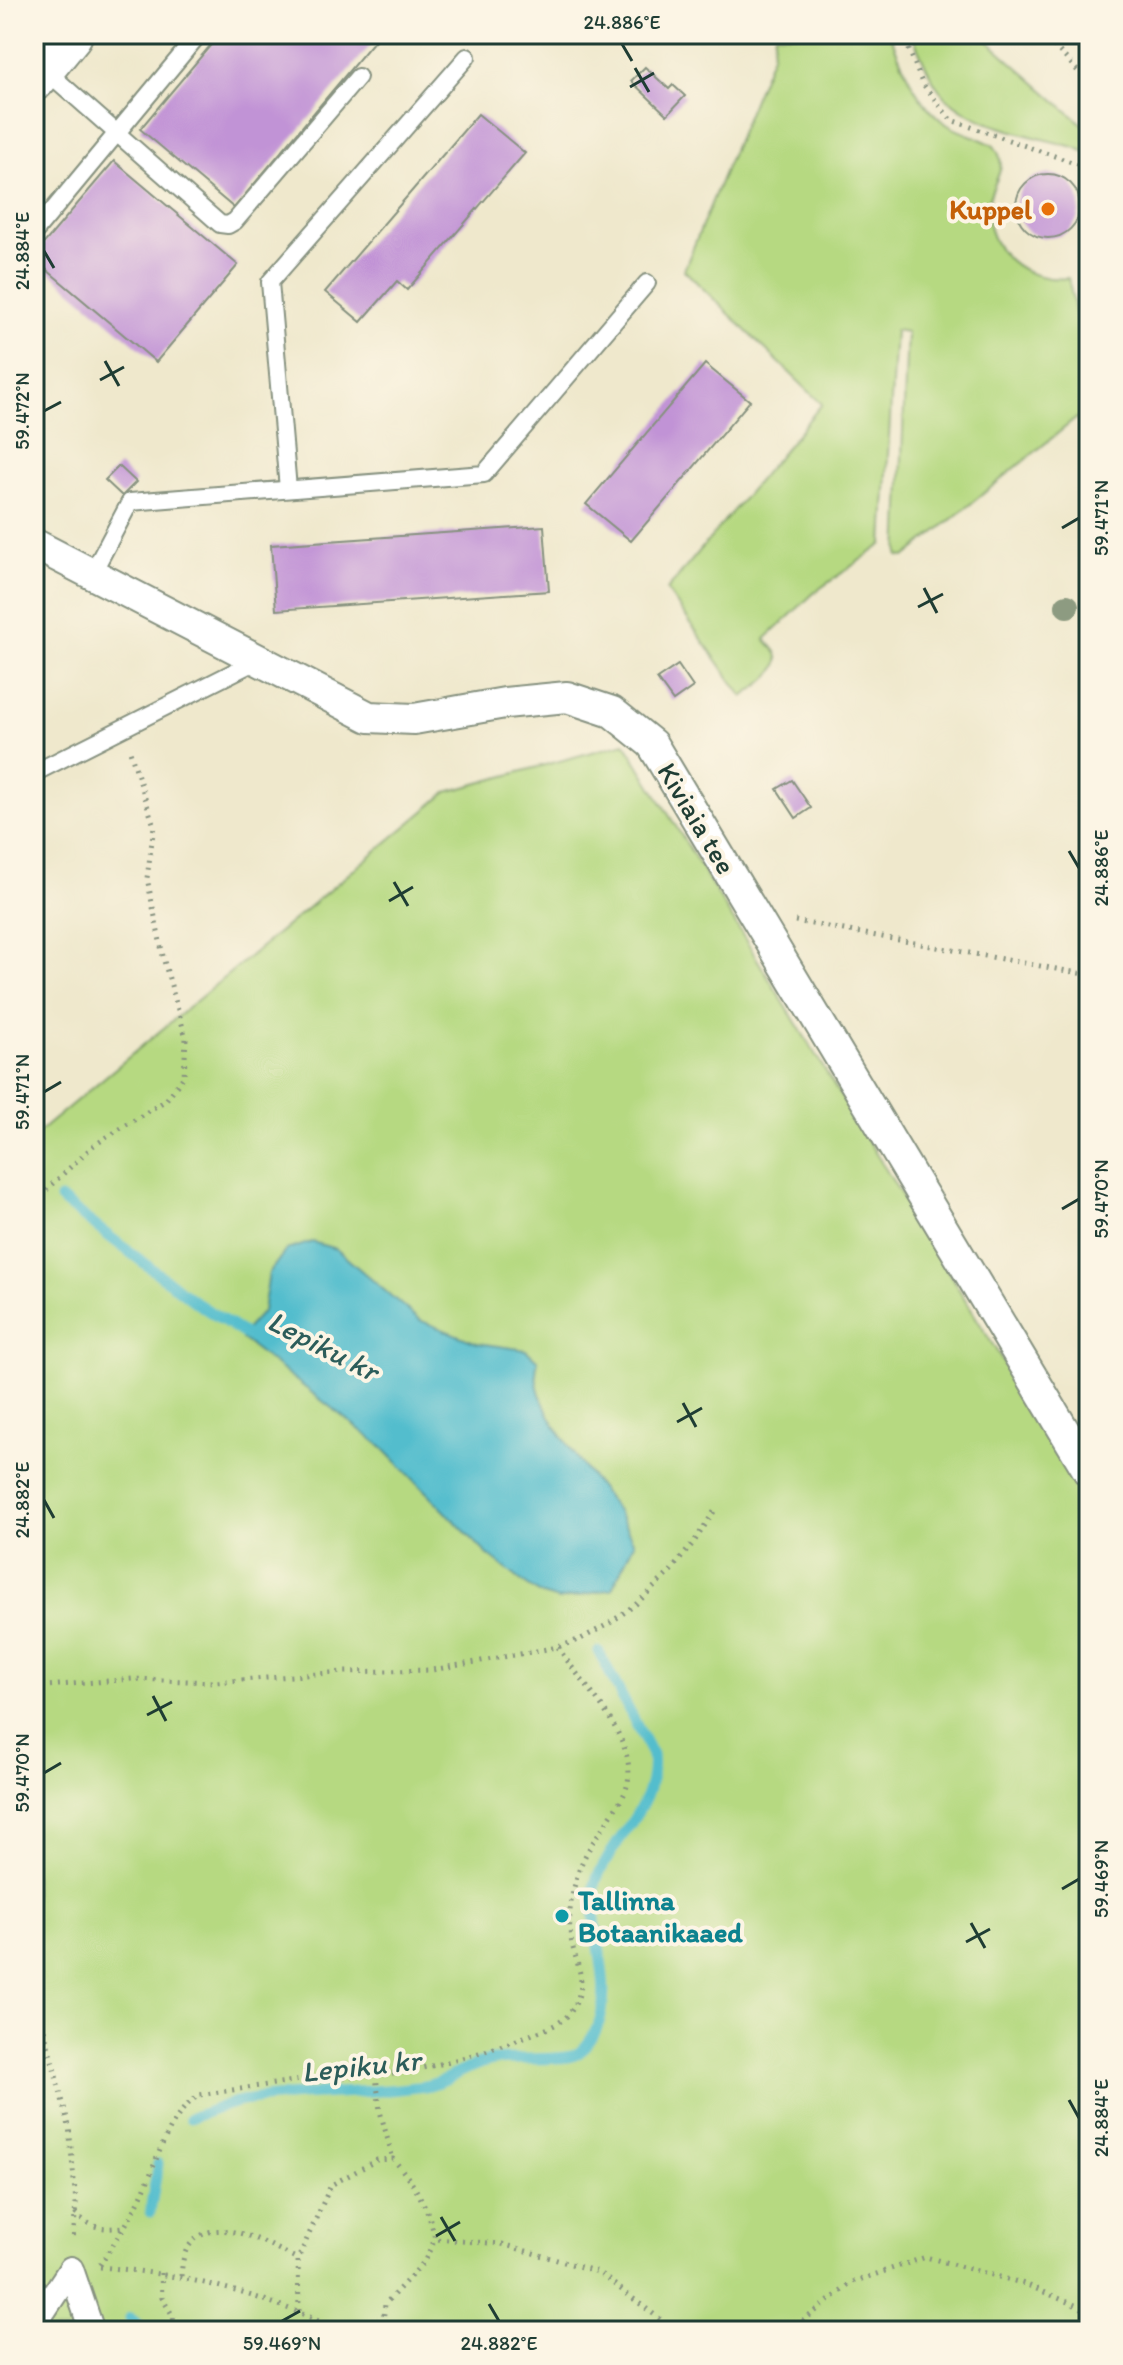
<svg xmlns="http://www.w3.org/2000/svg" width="1123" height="2365" font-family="Itim,sans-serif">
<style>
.green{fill:#b6d981;stroke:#6a8b5a;stroke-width:2}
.water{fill:#52bdcd;stroke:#387d80;stroke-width:2}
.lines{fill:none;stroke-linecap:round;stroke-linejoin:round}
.stream{stroke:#52bdcd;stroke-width:11}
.building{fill:#c193d6}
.service-casing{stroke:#879280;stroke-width:20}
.pedestrian-casing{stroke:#879280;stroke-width:28}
.minor-casing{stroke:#879280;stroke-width:34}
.secondary-casing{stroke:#879280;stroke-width:48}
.path{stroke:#879280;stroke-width:5;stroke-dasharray:2 6;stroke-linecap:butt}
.service{stroke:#fff;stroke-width:16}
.pedestrian{stroke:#fff;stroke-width:24}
.minor{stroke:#fff;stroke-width:30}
.secondary{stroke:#fff;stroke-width:44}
.tree{fill:#8d9b81}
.ticks{fill:none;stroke:#1f3d34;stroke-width:3}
.food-dot{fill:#e8710a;stroke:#fcf5e5;stroke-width:3}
.culture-dot{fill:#0f9aa8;stroke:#fcf5e5;stroke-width:3}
.labels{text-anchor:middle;stroke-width:8;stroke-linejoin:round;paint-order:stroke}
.food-label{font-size:28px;font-weight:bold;fill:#c56008;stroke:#fcf5e5;text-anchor:end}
.street-label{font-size:28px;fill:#1f3d34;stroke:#fcf5e5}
.culture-label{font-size:28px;font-weight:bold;fill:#0d838f;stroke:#fcf5e5;text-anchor:start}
.water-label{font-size:30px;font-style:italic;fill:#2c5d5a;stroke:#fcf5e5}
.neatline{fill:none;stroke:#1f3d34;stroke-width:3}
.ticks-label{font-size:20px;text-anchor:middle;fill:#1f3d34}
</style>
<rect width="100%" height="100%" fill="#fcf5e5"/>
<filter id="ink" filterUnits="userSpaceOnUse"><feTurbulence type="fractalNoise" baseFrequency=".0125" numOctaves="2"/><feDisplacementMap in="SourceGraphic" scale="16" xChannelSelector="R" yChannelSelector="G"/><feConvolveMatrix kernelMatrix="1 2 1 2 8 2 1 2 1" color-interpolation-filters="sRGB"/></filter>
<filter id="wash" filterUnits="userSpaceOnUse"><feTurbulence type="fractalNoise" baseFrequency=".006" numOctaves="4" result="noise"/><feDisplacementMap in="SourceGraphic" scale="32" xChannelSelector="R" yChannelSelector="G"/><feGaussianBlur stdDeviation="1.8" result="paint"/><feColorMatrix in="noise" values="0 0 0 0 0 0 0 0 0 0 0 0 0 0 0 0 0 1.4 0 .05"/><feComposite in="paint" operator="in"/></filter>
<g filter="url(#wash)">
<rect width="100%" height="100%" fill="#efe8cc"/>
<g class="green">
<path d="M775 34H890C903 67 917 105 948 125 963 134 980 137 994 146 1011 168 991 182 988 204 983 251 1025 283 1068 278L1077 319 1089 352V408L905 557 898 556 907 332 895 330 883 544 815 592 765 639C769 644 775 649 777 654 785 670 754 688 743 697L667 590 822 404 684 270 772 55Z"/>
<path d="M912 34H980L1089 130V154L1077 148C1032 135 963 126 936 85 926 69 919 51 912 34Z"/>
<path d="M625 743 1089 1502V2331H34V1136L447 792Z"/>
</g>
<path class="water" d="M312 1242 336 1249 419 1320 477 1343 526 1350 538 1361C524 1404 594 1476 616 1510 623 1520 628 1532 634 1543L612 1589 559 1600 542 1595 527 1585 487 1554 381 1446 242 1339V1334L263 1311 269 1273 286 1250Z"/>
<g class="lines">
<g class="stream">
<path d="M60 1199 198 1304 254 1340"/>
<path d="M190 2118C207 2113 225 2104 242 2101 303 2091 364 2095 425 2086 448 2082 469 2064 493 2060 513 2057 564 2062 577 2054 585 2049 592 2038 596 2030 617 1985 588 1932 595 1885 596 1878 601 1870 605 1863 625 1825 657 1802 652 1755L599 1652"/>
<path d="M150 2212 158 2164"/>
<path d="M130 2318 146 2331"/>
</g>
</g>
<g id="blocks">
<g class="building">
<path d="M220 34H380L234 208 140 129Z"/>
<path d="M645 67 669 89 673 85 685 96 667 115 631 81Z"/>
<path d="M478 114 525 153 407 290 397 281 361 322 325 292Z"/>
<path d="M114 161 238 265 156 362 34 259V255Z"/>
<circle cx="1048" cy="206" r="32"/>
<path d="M705 364 750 401 631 541 586 504Z"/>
<path d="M119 466 136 482 122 496 105 480Z"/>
<path d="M544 526 549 591 276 610 271 545Z"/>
<path d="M678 665 693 687 673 701 657 679Z"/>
<path d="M792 780 811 808 796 818 777 789Z"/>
</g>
</g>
</g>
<g filter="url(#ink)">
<use href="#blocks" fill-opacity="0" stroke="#879280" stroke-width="2"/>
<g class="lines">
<defs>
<g id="service">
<path d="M43 68 220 224 228 225 235 221 358 77"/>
<path d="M34 233 199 34"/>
<path d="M288 489 270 282 467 57"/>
<path d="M92 574 130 502 484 474 647 283"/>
<path d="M34 773 258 660"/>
</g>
<path id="pedestrian" d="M34 2317 44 2310 71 2269 92 2331"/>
<path id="minor" d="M34 544 369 717 414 719 505 703 567 697 612 712 652 744 1089 1472"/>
<path id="secondary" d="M34 78 70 34"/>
</defs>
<use href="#service" class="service-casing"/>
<use href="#pedestrian" class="pedestrian-casing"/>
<use href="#minor" class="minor-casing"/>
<use href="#secondary" class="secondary-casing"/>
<g class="path">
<path d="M903 34 922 83 951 120 1089 168"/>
<path d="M1043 34 1089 83"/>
<path d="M795 921 1089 975"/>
<path d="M34 1211 48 1188 93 1146 166 1100 184 1076 186 1038 164 961 147 878 154 826 130 751"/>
<path d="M34 1687 133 1679 215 1682 343 1672 432 1670 558 1647 581 1639 610 1623 636 1604 669 1573 694 1542 717 1507"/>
<path d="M34 1991 69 2126 76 2203 73 2241"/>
<path d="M376 2075C428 2070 473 2056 522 2038 534 2033 550 2029 561 2021 571 2015 577 2002 580 1991 584 1973 573 1955 571 1938 568 1920 570 1901 575 1884 582 1851 604 1828 621 1800 652 1749 583 1688 558 1647"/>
<path d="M75 2213C91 2228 102 2230 123 2227"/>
<path d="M100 2265C115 2241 133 2216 144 2190 158 2158 168 2116 199 2095L307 2079 376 2075 380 2111 393 2159"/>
<path d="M100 2267C186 2274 263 2294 341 2331"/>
<path d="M161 2273 162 2298 173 2316 175 2331"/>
<path d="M181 2276C182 2266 183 2253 189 2246 216 2210 269 2246 298 2259"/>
<path d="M299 2311 298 2259 331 2185 377 2160 393 2159C414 2183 429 2207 435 2239L502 2244 598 2272 676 2331"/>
<path d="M315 2331 324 2323"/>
<path d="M382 2331 385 2304 424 2262 435 2239"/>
<path d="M790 2331 853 2282 926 2257 1025 2284 1089 2311"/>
</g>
<use href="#service" class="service"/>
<use href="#pedestrian" class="pedestrian"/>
<use href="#minor" class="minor"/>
<use href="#secondary" class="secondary"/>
</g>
<circle class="tree" cx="1067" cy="606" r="12"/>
</g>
<path class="ticks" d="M622 44 632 61M635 68 649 92M630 87 654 73M44 251 54 268M105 361 119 386M100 380 124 367M44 411 61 402M1062 528 1079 518M924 588 937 613M918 607 943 594M1069 851 1079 868M394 882 408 906M389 901 413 887M44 1092 61 1082M1062 1209 1079 1199M683 1403 696 1427M677 1422 702 1408M44 1500 54 1518M153 1696 166 1721M147 1715 172 1702M44 1773 61 1763M1062 1889 1079 1879M971 1923 985 1948M966 1942 990 1929M1069 2100 1079 2118M441 2217 455 2241M436 2236 460 2222M489 2304 499 2321M282 2321 300 2311"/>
<circle class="food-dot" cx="1048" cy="209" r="8"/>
<circle class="culture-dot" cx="562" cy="1916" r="8"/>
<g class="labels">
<g class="food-label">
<text x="1032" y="219">Kuppel</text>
</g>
<g class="street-label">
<text transform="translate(697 818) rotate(59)" y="10">Kiviaia tee</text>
</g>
<g class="culture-label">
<text x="578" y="1910">Tallinna<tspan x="578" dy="32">Botaanikaaed</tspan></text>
</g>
<g class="water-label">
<text transform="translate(323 1346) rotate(27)" y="10">Lepiku kr</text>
<text transform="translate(361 2066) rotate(-6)" y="10">Lepiku kr</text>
</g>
</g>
<rect width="1123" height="2365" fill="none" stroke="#fcf5e5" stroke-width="88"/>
<rect x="44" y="44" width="1035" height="2277" class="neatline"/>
<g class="ticks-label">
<text x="622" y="29">24.886°E</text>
<text transform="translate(22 251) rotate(-90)" y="7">24.884°E</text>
<text transform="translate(22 411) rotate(-90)" y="7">59.472°N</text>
<text transform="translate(1101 518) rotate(-90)" y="7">59.471°N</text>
<text transform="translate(1101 868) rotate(-90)" y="7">24.886°E</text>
<text transform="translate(22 1092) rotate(-90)" y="7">59.471°N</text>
<text transform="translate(1101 1199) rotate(-90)" y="7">59.470°N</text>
<text transform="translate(22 1500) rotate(-90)" y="7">24.882°E</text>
<text transform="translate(22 1773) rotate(-90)" y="7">59.470°N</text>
<text transform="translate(1101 1879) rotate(-90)" y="7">59.469°N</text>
<text transform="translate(1101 2118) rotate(-90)" y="7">24.884°E</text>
<text x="282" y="2350">59.469°N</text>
<text x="499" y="2350">24.882°E</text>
</g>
</svg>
